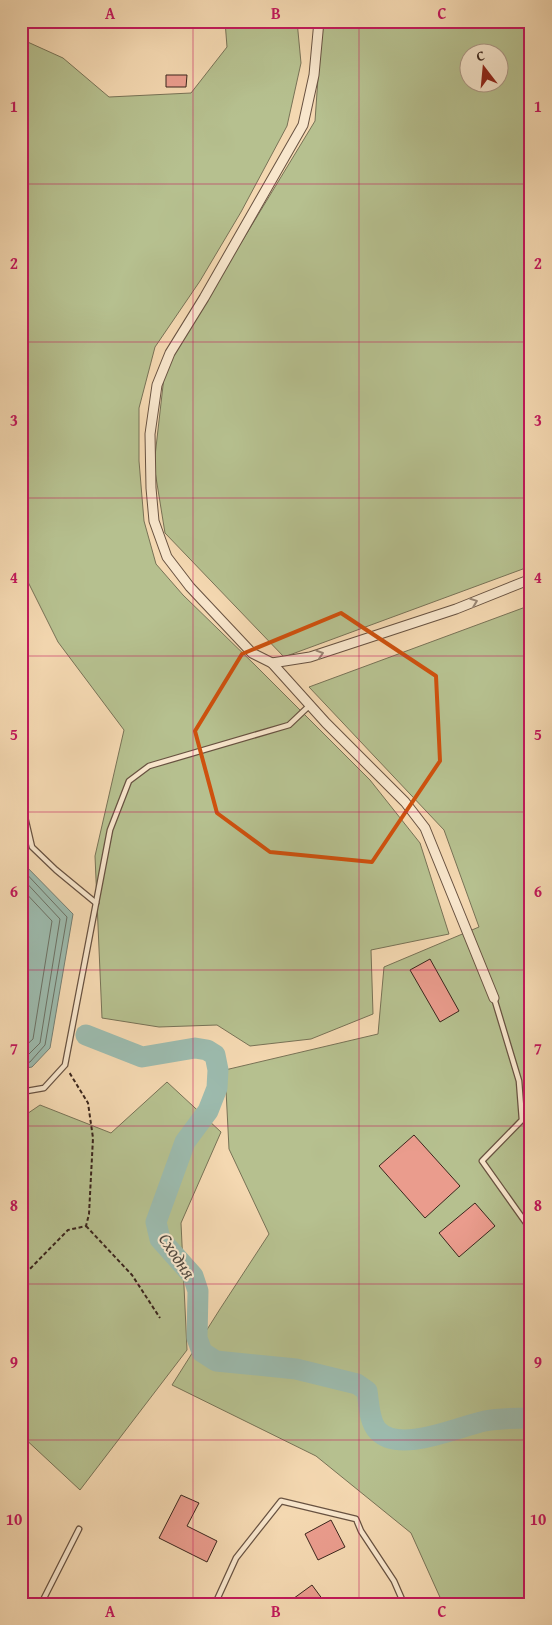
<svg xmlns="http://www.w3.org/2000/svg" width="552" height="1625" font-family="'Gentium Book Plus',serif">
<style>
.green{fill:#b6c08f;stroke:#787256;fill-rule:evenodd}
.water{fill:#9cbaad;stroke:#757e73}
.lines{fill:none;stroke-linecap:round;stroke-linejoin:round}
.shore{stroke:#6b7064;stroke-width:1}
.river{stroke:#9cbaad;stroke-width:21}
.building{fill:#ea9c8d;stroke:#3a251c}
.service-casing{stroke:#685241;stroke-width:7}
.minor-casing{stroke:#685241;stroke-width:11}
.path{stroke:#3a251c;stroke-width:2;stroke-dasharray:4 2.5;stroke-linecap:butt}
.service{stroke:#f8e6cc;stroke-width:4.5}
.minor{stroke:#f8e6cc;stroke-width:9}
.oneway{stroke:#998674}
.marked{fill:none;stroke:#ce510e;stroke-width:4;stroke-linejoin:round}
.grid{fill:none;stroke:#c2185b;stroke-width:1;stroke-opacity:0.55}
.labels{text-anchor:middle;stroke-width:4;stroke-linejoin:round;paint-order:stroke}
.water-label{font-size:18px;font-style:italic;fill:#524a40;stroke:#f8e6cc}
.neatline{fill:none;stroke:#c2185b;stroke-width:2}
.grid-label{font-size:16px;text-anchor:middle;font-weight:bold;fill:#c2185b}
</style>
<rect width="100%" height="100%" fill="#f4d8b1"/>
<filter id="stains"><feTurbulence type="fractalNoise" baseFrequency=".004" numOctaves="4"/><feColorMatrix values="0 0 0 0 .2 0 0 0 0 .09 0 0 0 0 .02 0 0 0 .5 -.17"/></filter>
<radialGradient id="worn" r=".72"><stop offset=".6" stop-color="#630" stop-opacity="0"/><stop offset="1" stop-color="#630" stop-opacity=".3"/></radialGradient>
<g class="green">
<path d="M225 21H297L301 63 287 126 241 212 200 281 155 347 139 408V461L144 521 156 564 183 595 255 665 370 780 420 843 449 934 371 950 373 1014 311 1039 250 1046 217 1025 159 1027 102 1018 95 856 124 730 58 642 24 574H21V39L63 58 109 97 191 93 227 47Z"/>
<path d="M322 21H531V566L284 657 165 533 154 465 165 368 315 121ZM470 52H500V82H470Z"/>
<path d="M531 605V1604H443L411 1533 316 1456 172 1385 220 1309 269 1234 229 1149 225 1070 378 1034 384 967 479 927 444 830 309 687Z"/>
<path d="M167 1082 221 1132 181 1223 187 1350 80 1490 21 1435V1118L40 1105 111 1133Z"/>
</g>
<path class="water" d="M21 861 73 914 50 1048 32 1067 21 1069Z"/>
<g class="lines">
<g class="shore">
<path d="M21 868 67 917 45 1045 30 1062 21 1064"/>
<path d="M21 877 60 919 40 1043 27 1056 21 1058"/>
<path d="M21 888 52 921 33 1039 21 1050"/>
</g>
<path class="river" d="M86 1035 142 1057 195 1048 207 1050 215 1055 218 1070 217 1088 208 1111 185 1142 156 1222 160 1239 193 1276 198 1291 197 1338 202 1352 216 1361 296 1369 357 1384 367 1391C369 1403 369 1422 378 1431 400 1454 459 1426 485 1421 500 1418 515 1418 531 1418"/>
</g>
<g class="building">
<path d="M166 75H187L186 87H166Z"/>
<path d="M430 959 459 1011 440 1022 410 970Z"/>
<path d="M414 1135 460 1186 425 1218 379 1166Z"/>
<path d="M475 1203 495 1226 459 1257 439 1233Z"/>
<path d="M181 1495 199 1503 187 1526 217 1541 207 1562 159 1538Z"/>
<path d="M331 1520 345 1547 318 1560 305 1534Z"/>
<path d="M312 1585 326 1604H286Z"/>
</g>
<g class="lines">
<defs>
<g id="service">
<path d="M21 800 32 847 56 870 96 903"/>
<path d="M494 998 519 1081 522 1120 482 1161 531 1230"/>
<path d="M21 1092 44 1088 65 1065 110 830 129 781 149 766 289 725 310 705"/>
<path d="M41 1604 79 1529"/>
<path d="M215 1604 236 1558 281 1501 356 1519 361 1531 394 1581 404 1604"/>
</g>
<g id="minor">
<path d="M319 21 314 75 303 125 204 298 170 353 157 385 150 434 151 488 154 521 167 557 190 587 252 653 272 663 326 723 405 802 425 828 494 998"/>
<path d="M272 663 310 657 456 609 531 579"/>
</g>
</defs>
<use href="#service" class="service-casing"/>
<use href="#minor" class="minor-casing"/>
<g class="path">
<path d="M86 1226 132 1275 160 1318"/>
<path d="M21 1278 68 1230 86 1226 89 1214 93 1138 88 1103 69 1072"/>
</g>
<use href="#service" class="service"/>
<use href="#minor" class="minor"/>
</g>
<defs><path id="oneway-chevron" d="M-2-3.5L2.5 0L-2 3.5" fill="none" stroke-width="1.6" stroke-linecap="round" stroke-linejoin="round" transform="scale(1.25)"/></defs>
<g class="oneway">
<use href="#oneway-chevron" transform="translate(474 602) rotate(-21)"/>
<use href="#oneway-chevron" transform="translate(320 654) rotate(-18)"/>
</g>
<path class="marked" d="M341 613 436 676 440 761 372 862 270 852 217 813 195 731 242 654Z"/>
<path class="grid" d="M193 21V1604M359 21V1604M21 184H531M21 342H531M21 498H531M21 656H531M21 812H531M21 970H531M21 1126H531M21 1284H531M21 1440H531"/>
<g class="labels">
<g class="water-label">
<text transform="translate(177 1256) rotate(56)" y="6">Сходня</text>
</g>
</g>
<rect width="552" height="1625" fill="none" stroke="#f4d8b1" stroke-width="55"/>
<g transform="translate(484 68) rotate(344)"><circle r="24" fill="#f8e6cc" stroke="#ac9986"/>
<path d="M0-4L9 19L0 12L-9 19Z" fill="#8f2418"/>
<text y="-8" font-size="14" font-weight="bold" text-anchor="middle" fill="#3a251c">С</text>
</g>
<rect x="28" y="28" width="496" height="1570" class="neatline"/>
<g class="grid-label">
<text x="110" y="19">A</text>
<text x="276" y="19">B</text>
<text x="442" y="19">C</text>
<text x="14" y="112">1</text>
<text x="538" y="112">1</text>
<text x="14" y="269">2</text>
<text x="538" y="269">2</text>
<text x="14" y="426">3</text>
<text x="538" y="426">3</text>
<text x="14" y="583">4</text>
<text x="538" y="583">4</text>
<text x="14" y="740">5</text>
<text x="538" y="740">5</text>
<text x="14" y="897">6</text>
<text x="538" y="897">6</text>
<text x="14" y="1054">7</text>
<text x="538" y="1054">7</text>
<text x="14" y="1211">8</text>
<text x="538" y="1211">8</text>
<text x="14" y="1368">9</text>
<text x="538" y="1368">9</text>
<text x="14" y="1525">10</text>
<text x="538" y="1525">10</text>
<text x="110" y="1617">A</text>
<text x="276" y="1617">B</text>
<text x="442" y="1617">C</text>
</g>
<rect width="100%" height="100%" filter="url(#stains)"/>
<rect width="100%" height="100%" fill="url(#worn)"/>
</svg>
